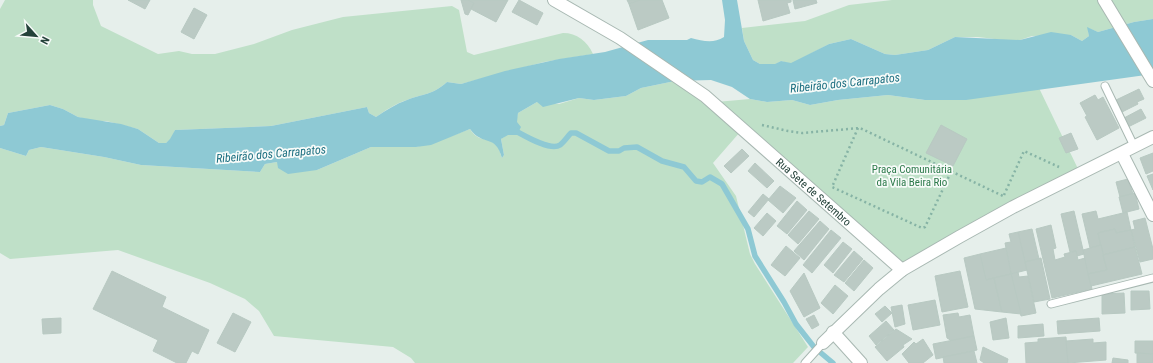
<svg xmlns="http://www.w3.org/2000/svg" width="1153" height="363" font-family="'Roboto Condensed',sans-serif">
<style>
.green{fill:#bfe0c8}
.water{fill:#8ec9d4}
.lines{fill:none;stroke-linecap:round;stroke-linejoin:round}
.stream{stroke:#8ec9d4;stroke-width:5.5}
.building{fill:#bbcac4;stroke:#b8c9c2}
.service-casing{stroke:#a8b8b2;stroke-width:9}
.minor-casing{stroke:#a8b8b2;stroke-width:14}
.tertiary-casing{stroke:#a8b8b2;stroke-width:14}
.path{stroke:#86b3a5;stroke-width:2.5;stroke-dasharray:2 3;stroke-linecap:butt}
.service{stroke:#fff;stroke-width:7}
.minor{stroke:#fff;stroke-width:12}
.tertiary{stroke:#fff;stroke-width:12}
.labels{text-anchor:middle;stroke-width:3.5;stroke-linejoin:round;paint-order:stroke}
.park-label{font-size:11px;fill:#2d7a4b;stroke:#f7fbf9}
.street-label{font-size:11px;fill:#24423a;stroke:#f7fbf9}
.water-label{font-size:12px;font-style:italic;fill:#1c6f80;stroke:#f7fbf9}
</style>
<rect width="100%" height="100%" fill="#e6efeb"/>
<g class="green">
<path d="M5 0H93V5L101 26 158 54 179 51 192 54H215L254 44 292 30 343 17 452 6 459 10 467 52 474 55 563 33C577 33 587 41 593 54L544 62 461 84 447 82C431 96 424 93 407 100 395 104 386 110 376 117L369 113 367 107 271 126 175 130 171 139 166 143H159L138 129 106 121H94L78 117 63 109 50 105 8 113 4 125 0 126V9Z"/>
<path d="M892 0H1153V19L1134 22 1098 32 1088 28 1089 36 1082 41 1071 35 1032 36 1020 40H1003L978 37H955L928 50 895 55 885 54 851 39 829 44 791 64 781 61 776 64H760L753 60 744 41 742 28 805 21 849 5Z"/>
<path d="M675 81 707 103 740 132 713 163 736 196 750 254 755 264 808 347 793 363H415L411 358 393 347 274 336 259 311 245 299 210 283 118 250 10 259 0 253V148L26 156 29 150 41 147 104 157 141 165 260 172 265 164 277 162 317 170 371 147H416L446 138 470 129C479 143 485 136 495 143 499 146 500 153 502 158L504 155 501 139C511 133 516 124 518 113L537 102 559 104 579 98 594 100 626 96 641 88Z"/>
<path d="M1039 88 1080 173 902 268 716 102 750 99 767 102 792 100 810 105 838 100 888 95 925 100Z"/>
</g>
<path class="water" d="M722 0H737L744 41 753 60 760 64H775L781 61 791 63 829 44 851 39 885 54 895 55 928 50 955 37 1020 40 1051 32 1071 35 1082 41 1089 36 1087 27 1098 32 1134 22 1153 19V74L966 100H925L888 95 838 100 810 105 792 100 767 102 750 99 732 87 711 80 675 81 641 88 626 96 594 100 579 98 543 107 537 102 518 113 517 122 521 127 517 135H508L501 139 504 155 502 158C495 133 483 147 470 129L431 145 416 147H371L317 170 288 174 278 168 277 162 265 164 260 172 141 165 104 157 41 147 29 150 26 156 0 148V126L4 125 8 113 50 105 63 109 78 117 121 124 138 129 159 143H166L170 139 175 130 271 126 367 107 369 113 376 117C386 110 396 104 407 100 424 93 431 96 447 82L461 84 505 71 559 59 605 52 648 40H687L691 38C703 41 713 44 724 37L725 20Z"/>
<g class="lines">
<g class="stream">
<path d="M512 129C522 134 550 152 560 145 564 142 567 137 571 133H576L609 151H619L624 148 637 147 662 161 684 167 696 181 702 182 710 177 722 184 748 229 755 256 784 302 796 324 814 347"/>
<path d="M821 353 833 363"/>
</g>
</g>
<g class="building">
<path d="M128 0H150L145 9Z"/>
<path d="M461 0H468L474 3 468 15 465 14Z"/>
<path d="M468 0H508L496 22 471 9 474 3Z"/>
<path d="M519 0 543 13 537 25 512 12Z"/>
<path d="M627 0H640L629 4Z"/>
<path d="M640 0H662L669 18 638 30 629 4Z"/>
<path d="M758 0H791V2L787 3 790 13 763 21Z"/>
<path d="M793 0H816L817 3 795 9Z"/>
<path d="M194 8 207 15 194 39 181 32Z"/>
<path d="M1139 89 1144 99 1137 102 1138 104 1122 112 1116 100Z"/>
<path d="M1095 95 1098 100 1103 97 1119 128 1097 140 1085 117 1087 116 1080 103Z"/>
<path d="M1141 109 1146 118 1128 127 1124 118Z"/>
<path d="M941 125 967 139 953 166 926 153Z"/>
<path d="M1071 133 1078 149 1066 153 1059 138Z"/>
<path d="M742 149 749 156 731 173 724 166Z"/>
<path d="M1153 153V171L1146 174 1140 158Z"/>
<path d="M755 163 774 181 767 188 748 171Z"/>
<path d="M1153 174V190L1147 176Z"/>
<path d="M1128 179 1133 194 1120 197 1116 182Z"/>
<path d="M780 186 796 198 783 213 768 200Z"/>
<path d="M1135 193 1139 209 1123 213 1119 197Z"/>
<path d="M763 194 769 199 754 217 748 212Z"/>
<path d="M797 201 807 210 787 234 777 226Z"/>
<path d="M809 211 819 219 798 244 788 235Z"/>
<path d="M1074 211 1084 254 1077 256 1076 251 1070 252 1061 214Z"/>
<path d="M1096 211 1098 219 1127 212 1131 230 1116 233 1115 229 1098 233 1101 245 1090 248 1082 214Z"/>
<path d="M767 213 776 221 763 236 754 228Z"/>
<path d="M1145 218 1153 249V259L1140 262 1131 230 1135 229 1133 221Z"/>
<path d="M820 221 829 229 804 260 794 251Z"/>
<path d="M1051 225 1056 248 1053 249 1055 260 1065 257 1064 254 1076 251 1078 260 1085 258 1092 289 1052 298 1036 229Z"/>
<path d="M1032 229 1039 259 1025 262 1018 232Z"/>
<path d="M1115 229 1116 233 1131 230 1135 247 1103 255 1098 233Z"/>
<path d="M831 230 841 238 812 273 803 265Z"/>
<path d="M1018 232 1027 270 1011 274 1005 243 1011 242 1009 234Z"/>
<path d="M843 242 852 249 833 273 824 265Z"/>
<path d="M1101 245 1107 270 1088 274 1083 250Z"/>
<path d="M786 246 800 258 785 276 771 265Z"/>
<path d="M1135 247 1142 274 1091 286 1088 274 1107 270 1103 255Z"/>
<path d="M1006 248 1011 274 986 280 980 254Z"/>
<path d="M854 251 863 259 844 282 834 275Z"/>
<path d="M980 254 986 280 994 278 1002 312 975 309 964 258Z"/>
<path d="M1041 258 1050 299 1034 302 1025 262Z"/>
<path d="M864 260 873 268 854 291 845 283Z"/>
<path d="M112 271 166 297 162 307 209 330 198 354 192 351 186 363H177L153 351 158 340 93 309Z"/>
<path d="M960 271 968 307 942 312 935 276Z"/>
<path d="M1018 272 1019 277 1028 276 1036 313 1021 316 1011 274Z"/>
<path d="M804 273 820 308 804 317 790 291Z"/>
<path d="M1011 274 1021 314 1002 312 994 278Z"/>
<path d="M835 285 848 296 833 314 821 303Z"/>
<path d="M1131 291H1149L1150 309 1131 310Z"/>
<path d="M1124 293 1125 313 1102 314V294Z"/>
<path d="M935 300 940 325 913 330 908 305Z"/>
<path d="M902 305 905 324 895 327 891 307Z"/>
<path d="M885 306 892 313 882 322 875 314Z"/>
<path d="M233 313 251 322 235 352 217 343Z"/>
<path d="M958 313 959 317 970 315 974 336 952 341 947 338 943 315Z"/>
<path d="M814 315 819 325 812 329 806 319Z"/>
<path d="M61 318V333L43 334 42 319Z"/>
<path d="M1006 318 1009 338 993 340 990 322Z"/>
<path d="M1099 318 1100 331 1058 334 1057 321Z"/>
<path d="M886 321 894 330 876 345 869 336Z"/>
<path d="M1043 324 1044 336 1018 338V326Z"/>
<path d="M896 329 912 339 903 345 904 347 887 361 875 347Z"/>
<path d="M974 336 977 350 936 359 933 344Z"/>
<path d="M1066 337 1068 363H1026L1025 343 1038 342V339Z"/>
<path d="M923 339 933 355 923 363H909L902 354 914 342 916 344Z"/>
<path d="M1093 339V343L1106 342V360L1068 363 1066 341Z"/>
<path d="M1135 341H1153V354L1135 353Z"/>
<path d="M983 347 1008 359 1007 363H984L980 360Z"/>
<path d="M974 351 977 363H944L943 357Z"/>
<path d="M1137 353 1153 354V363H1137Z"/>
<path d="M1113 358 1128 360V363H1112Z"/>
</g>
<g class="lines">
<defs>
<g id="service">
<path d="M1105 86 1134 146"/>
<path d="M1051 304 1153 278"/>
<path d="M805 363 823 343"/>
</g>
<g id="minor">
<path id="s1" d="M554 0 620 38 705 96 902 270"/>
<path d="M1122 154 1153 215"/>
<path d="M833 332 861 363"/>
<path d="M823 343 879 289 902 270 959 237 1013 207 1153 137"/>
</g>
<path id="tertiary" d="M1104 0 1153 81"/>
</defs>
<use href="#service" class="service-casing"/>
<use href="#minor" class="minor-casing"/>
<use href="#tertiary" class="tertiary-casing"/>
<g class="path">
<path d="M762 125 788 131 802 133 860 128 1003 196"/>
<path d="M858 128 832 187 922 228 925 227 951 172"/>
<path d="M1004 195 1024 151 1059 167"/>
</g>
<use href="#service" class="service"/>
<use href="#minor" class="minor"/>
<use href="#tertiary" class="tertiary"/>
</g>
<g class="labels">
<g class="park-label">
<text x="912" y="173">Praça Comunitária<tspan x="912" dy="13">da Vila Beira Rio</tspan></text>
</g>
<g class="street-label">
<text dy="4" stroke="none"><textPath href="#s1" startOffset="324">Rua Sete de Setembro</textPath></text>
</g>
<g class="water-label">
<text transform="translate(845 83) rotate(-6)" y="4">Ribeirão dos Carrapatos</text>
<text transform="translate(271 154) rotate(-5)" y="4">Ribeirão dos Carrapatos</text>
</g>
</g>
<g transform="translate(36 36) rotate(117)" stroke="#f7fbf9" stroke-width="3" paint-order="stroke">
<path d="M0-3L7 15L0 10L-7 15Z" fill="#24423a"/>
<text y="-6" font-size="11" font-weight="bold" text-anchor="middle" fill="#24423a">N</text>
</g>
</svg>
